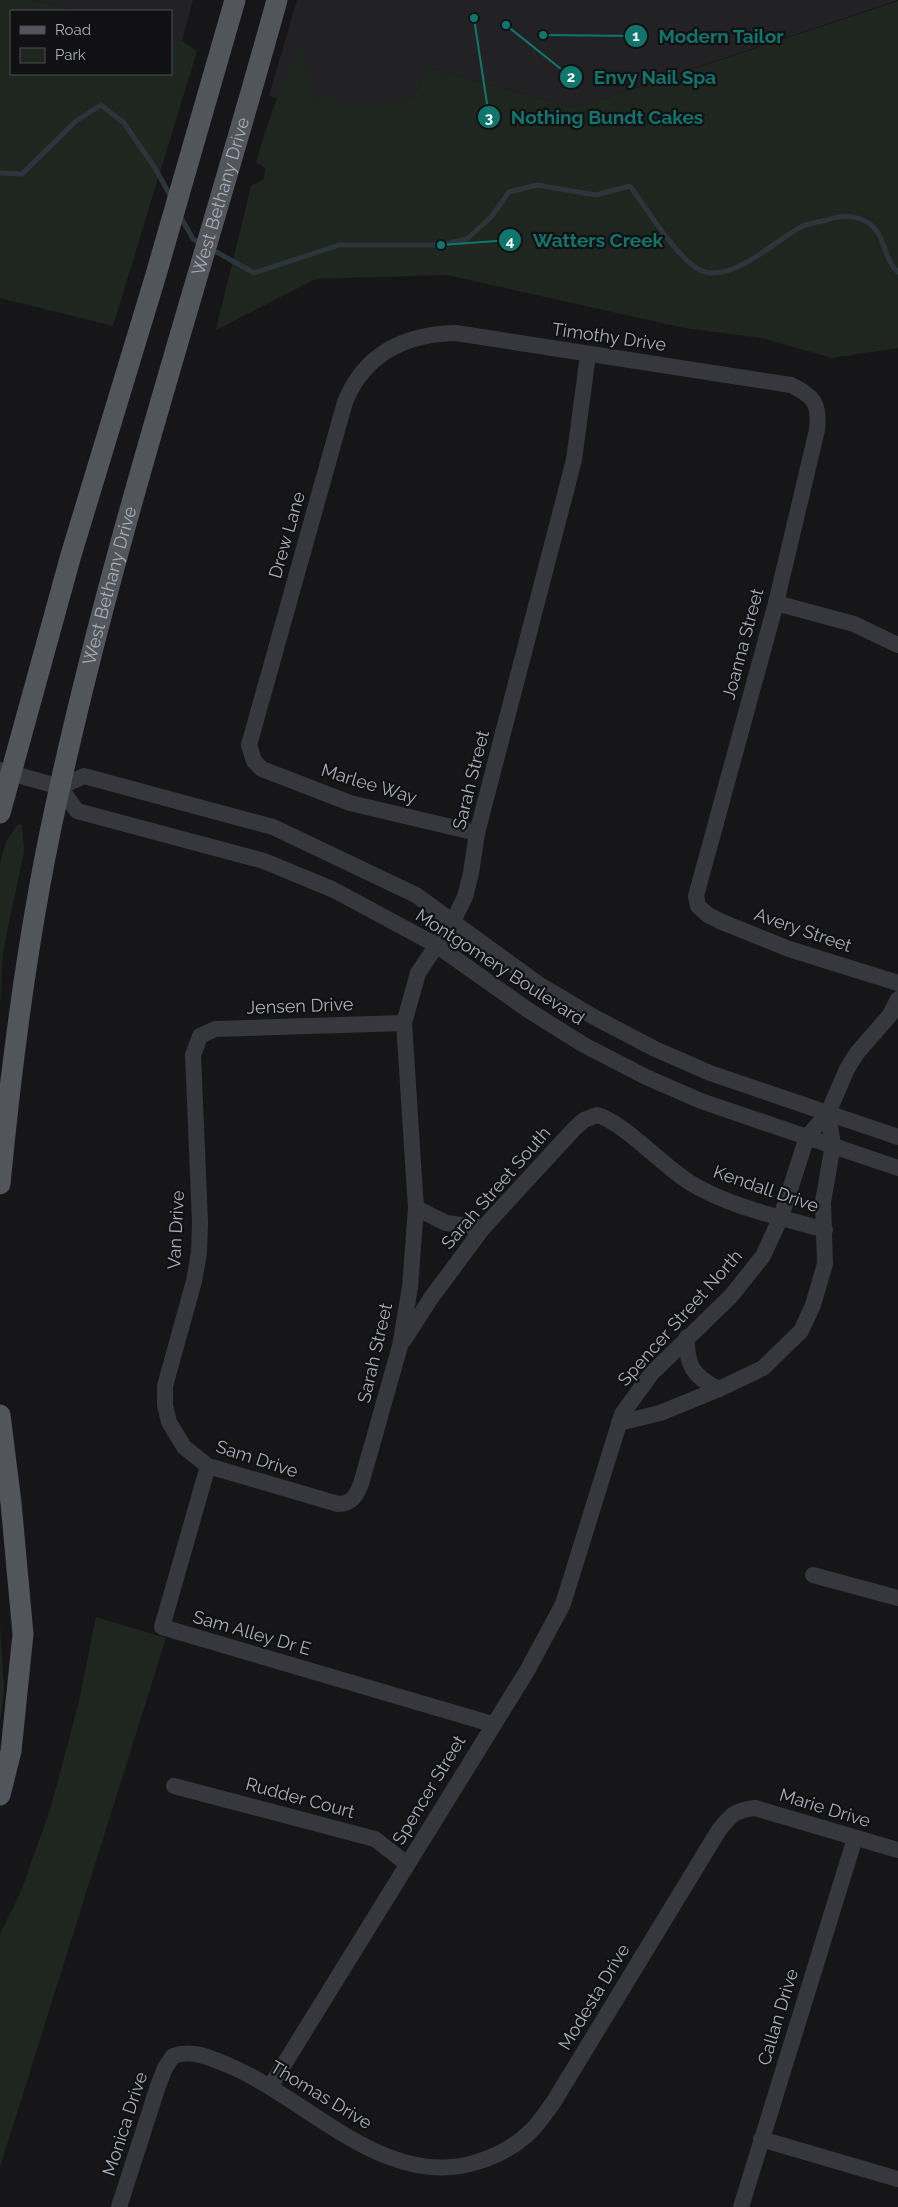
<svg xmlns="http://www.w3.org/2000/svg" width="898" height="2207" font-family="Raleway,sans-serif">
<style>
.built{fill:#222225}
.green{fill:#1e261f}
.lines{fill:none;stroke-linecap:round;stroke-linejoin:round}
.stream{stroke:#2c353c;stroke-width:5}
.minor{stroke:#37383d;stroke-width:16}
.major{stroke:#53555c;stroke-width:21}
.labels{text-anchor:middle;stroke-width:4.5;stroke-linejoin:round;paint-order:stroke}
.street-label{font-size:18px;fill:#a8adb8;stroke:#111113}
.leader{fill:none;stroke:#0f766e;stroke-width:2}
.callout-dot{fill:#0f766e;stroke:#111113;stroke-width:2}
.mark-label{font-size:15px;text-anchor:middle;font-weight:bold;fill:#fff}
.callout-label{font-size:19px;text-anchor:middle;font-weight:bold;fill:#0f766e;stroke:#111113;stroke-width:4.5;stroke-linejoin:round;paint-order:stroke}
</style>
<rect width="100%" height="100%" fill="#161618"/>
<g class="built">
<path d="M33 0H193L182 41 171 38V11H74Z"/>
<path d="M297 0H898L575 108 426 67 420 86 410 101 356 119 269 96Z"/>
</g>
<g class="green">
<path d="M0 0H33L74 11H11V74H171V38L182 41 197 51 113 326 0 298Z"/>
<path d="M898 1V348L832 358 762 338 684 328 447 275 316 279 216 330 251 186 264 179 265 168 256 162C268 121 281 83 301 45L313 98 329 93 339 102 354 105 410 101 420 86 426 67 575 108Z"/>
<path d="M18 824 22 825 24 852 3 951 0 1006V863L6 842Z"/>
<path d="M96 1617 166 1638 0 2167V1934L21 1891 50 1810 78 1706Z"/>
<path d="M0 1625 4 1690 0 1723Z"/>
</g>
<g class="lines">
<g class="stream">
<path d="M0 173 22 174 76 121 101 105 124 123 155 168 171 197"/>
<path d="M180 216 193 239 202 244"/>
<path d="M211 249 254 273 339 245H441L467 239 492 216 509 192 537 185 596 195 630 186C645 206 678 260 700 270 731 285 775 240 801 227 809 223 818 222 827 220 842 215 855 214 870 224 886 236 883 259 898 272"/>
</g>
<g class="minor">
<path d="M776 603 854 624 898 645"/>
<path d="M0 770 60 787 77 811 264 861 334 890 436 945 528 1010 584 1045 646 1077 701 1101 898 1168"/>
<path d="M60 787 84 776 273 827 416 895 537 983 594 1017 655 1049 710 1073 898 1137"/>
<path d="M477 833 350 803 262 769 254 761 249 745 345 402C365 353 405 334 456 333L791 385C814 396 820 404 817 430L776 603 696 896 698 906 708 915 722 922 789 949 898 983"/>
<path d="M404 1023 215 1029 200 1036 193 1055 200 1222 199 1253 194 1281 165 1386V1405L169 1422 184 1447 208 1466 338 1504C352 1504 356 1496 361 1484L400 1346 410 1287 416 1208 404 1023 418 973 453 921 465 897 471 873 477 833 574 460 588 355"/>
<path d="M416 1208 446 1223 483 1228"/>
<path d="M687 1337C686 1365 693 1377 719 1389"/>
<path d="M404 1340 431 1298 483 1228 574 1129 584 1120 597 1115C623 1122 662 1165 689 1182 729 1207 780 1217 825 1230"/>
<path d="M619 1423 660 1413 719 1389 763 1368 801 1331 813 1305 825 1264 823 1202 833 1145 828 1113"/>
<path d="M208 1466 162 1627 492 1724"/>
<path d="M813 1575 898 1598"/>
<path d="M174 1786 375 1839 407 1864"/>
<path d="M270 2087 527 1671 563 1604 622 1414 652 1373 731 1296 763 1256 781 1217 807 1137 828 1113 847 1069 857 1053 890 1015 898 999"/>
<path d="M761 2139 898 2179"/>
<path d="M119 2207 158 2086 165 2068 173 2056C193 2049 211 2058 230 2066 308 2099 386 2191 477 2162 497 2156 517 2145 532 2130 540 2122 546 2112 553 2103L719 1830C731 1815 735 1810 755 1808L898 1850"/>
<path d="M741 2207 855 1838"/>
</g>
<g class="major">
<path d="M0 813 71 555 155 278 235 0"/>
<path id="s1" d="M0 1184C12 1058 28 933 55 809 114 535 203 269 277 0"/>
<path d="M0 1415 11 1503 23 1634 11 1751 0 1795"/>
</g>
</g>
<g class="labels">
<g class="street-label">
<text dy="6" stroke="none"><textPath href="#s1" startOffset="1014">West Bethany Drive</textPath></text>
<text transform="translate(609 337) rotate(8)" y="6">Timothy Drive</text>
<text transform="translate(287 535) rotate(-74)" y="6">Drew Lane</text>
<text dy="6" stroke="none"><textPath href="#s1" startOffset="609">West Bethany Drive</textPath></text>
<text transform="translate(743 644) rotate(-75)" y="6">Joanna Street</text>
<text transform="translate(471 780) rotate(-76)" y="6">Sarah Street</text>
<text transform="translate(369 784) rotate(17)" y="6">Marlee Way</text>
<text transform="translate(803 930) rotate(19)" y="6">Avery Street</text>
<text transform="translate(500 967) rotate(33)" y="6">Montgomery Boulevard</text>
<text transform="translate(300 1006) rotate(-2)" y="6">Jensen Drive</text>
<text transform="translate(496 1188) rotate(-49)" y="6">Sarah Street South</text>
<text transform="translate(766 1189) rotate(19)" y="6">Kendall Drive</text>
<text transform="translate(176 1230) rotate(-87)" y="6">Van Drive</text>
<text transform="translate(680 1318) rotate(-48)" y="6">Spencer Street North</text>
<text transform="translate(375 1353) rotate(-77)" y="6">Sarah Street</text>
<text transform="translate(257 1459) rotate(18)" y="6">Sam Drive</text>
<text transform="translate(252 1633) rotate(16)" y="6">Sam Alley Dr E</text>
<text transform="translate(429 1790) rotate(-59)" y="6">Spencer Street</text>
<text transform="translate(300 1798) rotate(15)" y="6">Rudder Court</text>
<text transform="translate(825 1808) rotate(17)" y="6">Marie Drive</text>
<text transform="translate(594 1997) rotate(-59)" y="6">Modesta Drive</text>
<text transform="translate(778 2017) rotate(-73)" y="6">Callan Drive</text>
<text transform="translate(321 2095) rotate(31)" y="6">Thomas Drive</text>
<text transform="translate(125 2124) rotate(-72)" y="6">Monica Drive</text>
</g>
</g>
<path class="leader" d="M543 35L636 36M506 25L571 77M474 18L489 117M441 245L510 240"/>
<g class="callout-dot">
<circle cx="543" cy="35" r="5"/>
<circle cx="506" cy="25" r="5"/>
<circle cx="474" cy="18" r="5"/>
<circle cx="441" cy="245" r="5"/>
<circle cx="636" cy="36" r="12"/>
<circle cx="571" cy="77" r="12"/>
<circle cx="489" cy="117" r="12"/>
<circle cx="510" cy="240" r="12"/>
</g>
<g class="mark-label">
<text x="636" y="41">1</text>
<text x="571" y="82">2</text>
<text x="489" y="123">3</text>
<text x="510" y="246">4</text>
</g>
<g class="callout-label">
<text x="721" y="43">Modern Tailor</text>
<text x="655" y="84">Envy Nail Spa</text>
<text x="607" y="124">Nothing Bundt Cakes</text>
<text x="598" y="247">Watters Creek</text>
</g>
<rect x="10" y="10" width="162" height="65" fill="#111113" stroke="#4d4f55"/>
<rect x="20" y="26" width="25" height="8" fill="#53555c" stroke="#4d4f55"/>
<text x="55" y="35" font-size="15" fill="#a8adb8">Road</text>
<rect x="20" y="48" width="25" height="15" fill="#1e261f" stroke="#4d4f55"/>
<text x="55" y="60" font-size="15" fill="#a8adb8">Park</text>
</svg>
